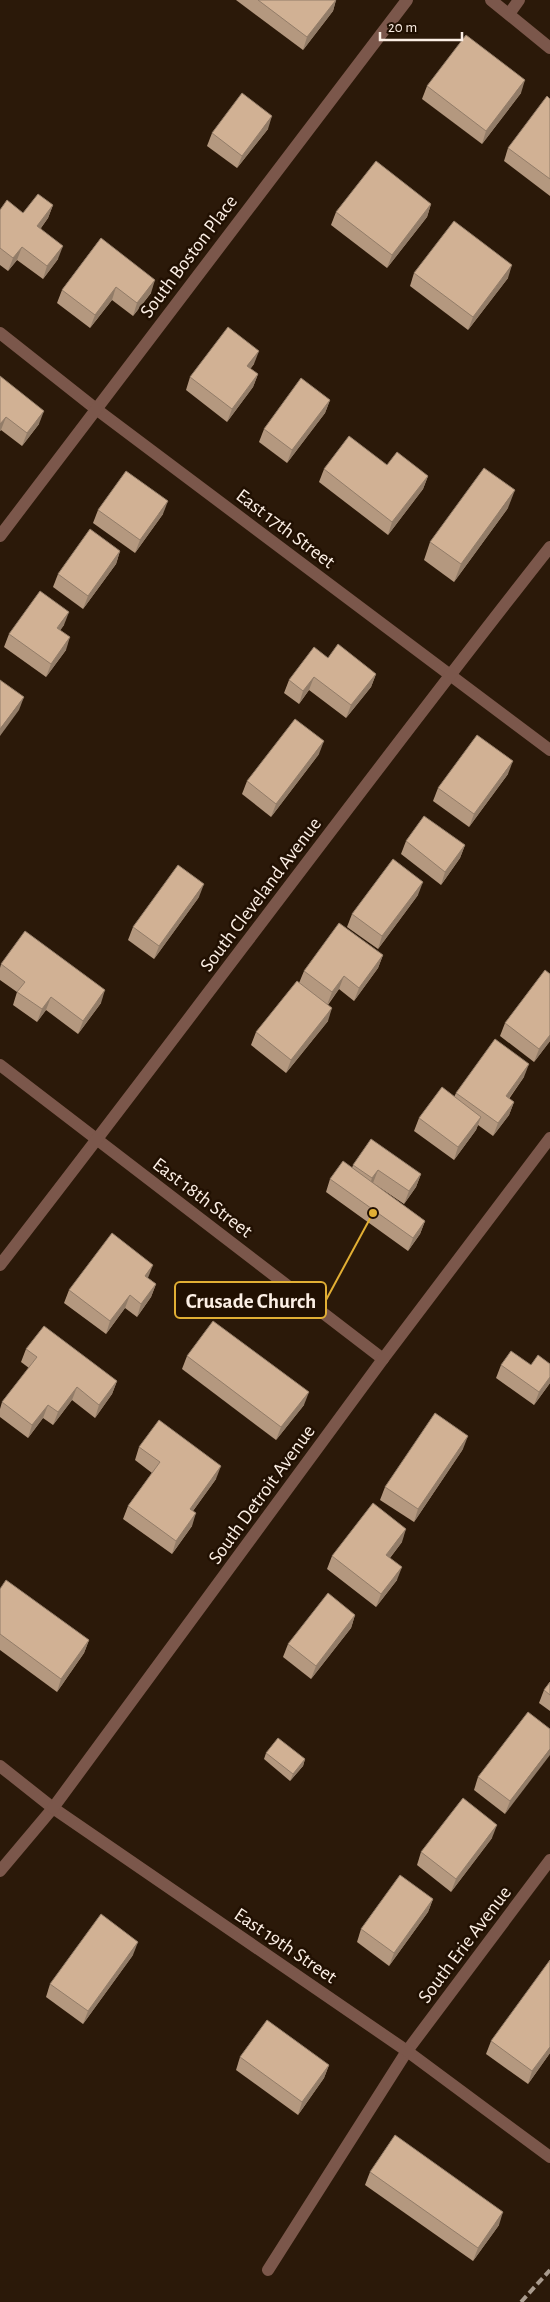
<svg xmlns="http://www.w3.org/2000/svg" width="550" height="2302" font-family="'Alegreya Sans',sans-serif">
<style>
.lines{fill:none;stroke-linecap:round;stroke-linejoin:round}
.minor{stroke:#7b574b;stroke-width:12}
.tertiary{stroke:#7b574b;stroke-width:12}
.rail{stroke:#a99b8e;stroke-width:4;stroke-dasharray:8 4;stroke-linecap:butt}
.wall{fill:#b4987f}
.shaded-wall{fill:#927c68}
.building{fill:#d1b194;stroke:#927c68}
.labels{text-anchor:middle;stroke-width:5;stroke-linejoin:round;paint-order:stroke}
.street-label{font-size:20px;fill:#fcefe5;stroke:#211002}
.leader{fill:none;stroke:#e2af34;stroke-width:2}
.callout-dot{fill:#e2af34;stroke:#211002;stroke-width:2}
.callout{fill:#211002;stroke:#e2af34;stroke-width:2}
.callout-label{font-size:21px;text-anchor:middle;font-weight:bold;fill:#fcefe5}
</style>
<rect width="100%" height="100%" fill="#2b1909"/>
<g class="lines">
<g class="minor">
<path d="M509 14 519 0"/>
<path d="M0 333 96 409 550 750"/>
<path d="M0 536 407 0"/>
<path d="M0 1065 383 1359"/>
<path d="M0 1265C185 1027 363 784 550 547"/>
<path d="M0 1871 53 1808"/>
<path d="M268 2270 407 2051 550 1860"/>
</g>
<g class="tertiary">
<path d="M491 0 550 48"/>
<path d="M0 1766 53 1808 407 2051 550 2157"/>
<path d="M53 1808 383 1359 550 1138"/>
</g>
<path class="rail" d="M521 2302 550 2270"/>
</g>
<g class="wall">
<path d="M236 0H336L333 11 303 50Z"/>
<path d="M427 86 521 93 482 144 422 99Z"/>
<path d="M550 99V196L504 161 508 148Z"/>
<path d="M268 129 237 168 207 146 212 133Z"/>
<path d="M431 204 427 217 387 268 331 225 336 212Z"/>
<path d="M53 205 48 218 41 228 58 259 43 279 17 260 8 271 0 265V210L23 213Z"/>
<path d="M101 238 151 293 133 316 112 300 90 328 57 303 62 290Z"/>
<path d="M414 273 508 278 468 330 410 286Z"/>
<path d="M254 364 250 369 258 374 253 387 227 422 186 390 190 377Z"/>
<path d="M0 376 39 424 22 446 1 430 0 431Z"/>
<path d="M330 400 325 413 287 463 259 442 264 429Z"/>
<path d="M387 465 428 476 423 489 388 535 319 482 324 469Z"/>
<path d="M508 508 454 582 424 560 430 542Z"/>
<path d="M98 510 163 514 135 553 93 523Z"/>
<path d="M120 551 116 564 83 609 53 587 58 574Z"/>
<path d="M64 625 60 630 66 650 46 677 4 647 9 634Z"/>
<path d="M328 658 376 674 371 687 346 718 309 690 299 704 284 693 289 680Z"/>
<path d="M319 754 271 817 242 794 247 781Z"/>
<path d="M508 774 469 827 433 801 438 788Z"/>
<path d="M406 841 465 845 460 858 441 885 401 854Z"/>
<path d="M418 895 378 949 347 927 352 914Z"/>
<path d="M199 897 154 959 128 940 133 927Z"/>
<path d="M383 955 378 968 354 1001 339 989 328 1005V1021L286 1073 251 1045 256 1032 299 983 304 971Z"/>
<path d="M1 964 101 1003 78 1034 46 1010 37 1022 13 1005 17 992 0 980V968Z"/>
<path d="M550 974V1041L534 1062 500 1036 505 1023Z"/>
<path d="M524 1077 509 1099 514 1102 509 1115 493 1136 478 1125 476 1130 454 1160 414 1131 419 1118 454 1097 456 1093Z"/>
<path d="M353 1165 421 1174 416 1187 404 1204 373 1183 425 1221 420 1234 408 1251 326 1192 330 1179 352 1168Z"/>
<path d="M148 1278 156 1284 151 1297 137 1317 125 1308 106 1334 64 1303 69 1290Z"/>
<path d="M26 1349 117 1381 112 1394 95 1418 72 1400 53 1425 43 1418 28 1438 0 1417V1409L2 1402 29 1368 21 1362Z"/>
<path d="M187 1356 304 1405 276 1440 182 1369Z"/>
<path d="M550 1364V1383L534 1405 496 1378 501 1365H531Z"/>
<path d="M139 1447 216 1479 193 1511 192 1526 172 1554 123 1519 128 1506 152 1473 135 1460Z"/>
<path d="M463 1449 414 1522 380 1500 385 1487Z"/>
<path d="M402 1542 390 1558 397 1580 376 1607 327 1569 332 1556Z"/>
<path d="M0 1589 89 1640 84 1653 57 1692 0 1650Z"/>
<path d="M355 1615 351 1628 311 1679 283 1657 288 1644Z"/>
<path d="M550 1682V1711L539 1703 544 1690Z"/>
<path d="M550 1729 505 1814 474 1790 478 1777Z"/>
<path d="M266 1753 305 1759 303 1766 290 1781 264 1759Z"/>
<path d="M492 1838 451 1892 417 1865 421 1852Z"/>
<path d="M433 1899 428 1912 389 1966 357 1942 361 1929Z"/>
<path d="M133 1955 83 2024 46 1997 50 1984Z"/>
<path d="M491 2041 550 2053 528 2084 486 2054Z"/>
<path d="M240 2057 329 2065 324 2078 298 2115 236 2070Z"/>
<path d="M370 2172 499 2225 473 2261 365 2185Z"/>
</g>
<g class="shaded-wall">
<path d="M336 0 333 11 303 50 307 37Z"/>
<path d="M525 80 521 93 482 144 486 131Z"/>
<path d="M272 116 268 129 237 168 242 156Z"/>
<path d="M431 204 427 217 387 268 392 255Z"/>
<path d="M53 205 48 218 33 239 37 226Z"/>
<path d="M63 246 58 259 43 279 47 266Z"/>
<path d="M22 247 17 260 8 271 13 258Z"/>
<path d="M512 265 508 278 468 330 473 317Z"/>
<path d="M155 280 151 293 133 316 137 303Z"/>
<path d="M116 287 112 300 90 328 95 315Z"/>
<path d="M259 351 254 364 242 380 247 366Z"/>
<path d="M258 374 253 387 227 422 232 409Z"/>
<path d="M330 400 325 413 287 463 292 450Z"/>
<path d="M44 411 39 424 22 446 27 433Z"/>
<path d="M6 417 1 430 0 431V424Z"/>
<path d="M428 476 423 489 388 535 392 522Z"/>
<path d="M515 490 508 508 454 582 461 564Z"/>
<path d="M168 501 163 514 135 553 140 540Z"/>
<path d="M120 551 116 564 83 609 88 596Z"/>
<path d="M69 612 64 625 53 641 57 628Z"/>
<path d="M70 637 66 650 46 677 51 664Z"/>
<path d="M376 674 371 687 346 718 351 705Z"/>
<path d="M314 677 309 690 299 704 303 691Z"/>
<path d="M24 697 19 710 0 736V729Z"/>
<path d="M324 741 319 754 271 817 276 804Z"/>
<path d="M513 761 508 774 469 827 474 814Z"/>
<path d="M465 845 460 858 441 885 445 872Z"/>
<path d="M423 882 418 895 378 949 382 936Z"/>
<path d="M204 884 199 897 154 959 159 946Z"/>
<path d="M383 955 378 968 354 1001 359 988Z"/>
<path d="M344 976 339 989 327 1005 332 992Z"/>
<path d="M105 990 101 1003 78 1034 83 1021Z"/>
<path d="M51 997 46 1010 37 1022 42 1009Z"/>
<path d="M332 1008 328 1021 286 1073 291 1060Z"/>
<path d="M550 1035V1041L534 1062 539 1049Z"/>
<path d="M529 1064 524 1077 501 1109 506 1096Z"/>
<path d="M514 1102 509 1115 493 1136 498 1123Z"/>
<path d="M481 1117 476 1130 454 1160 458 1147Z"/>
<path d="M378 1170 373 1183 368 1191 372 1178Z"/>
<path d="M421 1174 416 1187 404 1204 409 1191Z"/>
<path d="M425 1221 420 1234 408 1251 413 1238Z"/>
<path d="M153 1265 148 1278 140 1289 145 1276Z"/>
<path d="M156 1284 151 1297 137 1317 141 1304Z"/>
<path d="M130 1295 125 1308 106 1334 110 1321Z"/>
<path d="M550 1377V1383L534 1405 539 1392Z"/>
<path d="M117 1381 112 1394 95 1418 99 1405Z"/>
<path d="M77 1387 72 1400 53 1425 58 1412Z"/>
<path d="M309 1392 304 1405 276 1440 281 1427Z"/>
<path d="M48 1405 43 1418 28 1438 32 1425Z"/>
<path d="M468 1436 463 1449 414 1522 418 1509Z"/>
<path d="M221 1466 216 1479 185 1522 190 1509Z"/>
<path d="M196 1513 192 1526 172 1554 176 1541Z"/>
<path d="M406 1529 402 1542 382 1568 386 1555Z"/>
<path d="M402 1567 397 1580 376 1607 381 1594Z"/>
<path d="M355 1615 351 1628 311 1679 316 1666Z"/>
<path d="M89 1640 84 1653 57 1692 61 1679Z"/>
<path d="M550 1749V1755L505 1814 510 1801Z"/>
<path d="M305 1759 303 1766 290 1781 293 1774Z"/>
<path d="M497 1825 492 1838 451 1892 456 1879Z"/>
<path d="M433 1899 428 1912 389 1966 394 1953Z"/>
<path d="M138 1942 133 1955 83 2024 88 2011Z"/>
<path d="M550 2047V2053L528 2084 532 2071Z"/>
<path d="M329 2065 324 2078 298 2115 302 2102Z"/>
<path d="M503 2212 499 2225 473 2261 478 2248Z"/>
</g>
<g class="building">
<path d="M258 0H336L307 37Z"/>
<path d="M466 35 525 80 486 131 427 86Z"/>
<path d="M242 93 272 116 242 156 212 133Z"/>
<path d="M547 96 550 99V179L508 148Z"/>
<path d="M376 161 431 204 392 255 336 212Z"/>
<path d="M38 194 53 205 37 226 63 246 47 266 22 247 13 258 0 248V210L7 200 23 213Z"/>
<path d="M454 221 512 265 473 317 414 273Z"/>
<path d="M101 238 155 280 137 303 116 287 95 315 62 290Z"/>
<path d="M228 327 259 351 247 366 258 374 232 409 190 377Z"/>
<path d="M0 376 44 411 27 433 6 417 0 424Z"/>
<path d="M301 378 330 400 292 450 264 429Z"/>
<path d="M349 436 387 465 397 452 428 476 392 522 324 469Z"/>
<path d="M484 468 515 490 461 564 430 542Z"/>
<path d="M126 471 168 501 140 540 98 510Z"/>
<path d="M90 529 120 551 88 596 58 574Z"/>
<path d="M40 591 69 612 57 628 70 637 51 664 9 634Z"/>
<path d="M338 644 376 674 351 705 314 677 303 691 289 680 314 647 328 658Z"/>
<path d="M0 680 24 697 0 729Z"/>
<path d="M295 719 324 741 276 804 247 781Z"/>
<path d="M477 735 513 761 474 814 438 788Z"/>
<path d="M424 816 465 845 445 872 406 841Z"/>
<path d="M393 859 423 882 382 936 352 914Z"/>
<path d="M178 865 204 884 159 946 133 927Z"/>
<path d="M339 923 383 955 359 988 344 976 332 992 304 971Z"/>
<path d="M25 931 105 990 83 1021 51 997 42 1009 17 992 25 982 1 964Z"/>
<path d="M545 970 550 974V1035L539 1049 505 1023Z"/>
<path d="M297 981 332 1008 291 1060 256 1032Z"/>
<path d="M495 1039 529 1064 506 1096 514 1102 498 1123 456 1093Z"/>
<path d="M442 1087 481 1117 458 1147 419 1118Z"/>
<path d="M371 1139 421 1174 409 1191 378 1170 372 1178 353 1165Z"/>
<path d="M343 1161 425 1221 413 1238 330 1179Z"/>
<path d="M112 1233 153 1265 145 1276 156 1284 141 1304 130 1295 110 1321 69 1290Z"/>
<path d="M213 1321 309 1392 281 1427 187 1356Z"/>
<path d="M44 1326 117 1381 99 1405 77 1387 58 1412 48 1405 32 1425 2 1402 37 1357 26 1349Z"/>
<path d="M511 1351 531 1365 538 1355 550 1364V1377L539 1392 501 1365Z"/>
<path d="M435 1413 468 1436 418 1509 385 1487Z"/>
<path d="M159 1420 221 1466 190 1509 196 1513 176 1541 128 1506 160 1462 139 1447Z"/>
<path d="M373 1503 406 1529 386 1555 402 1567 381 1594 332 1556Z"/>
<path d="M6 1580 89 1640 61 1679 0 1634V1589Z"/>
<path d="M328 1593 355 1615 316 1666 288 1644Z"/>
<path d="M550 1682V1695L544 1690Z"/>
<path d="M528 1712 550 1729V1749L510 1801 478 1777Z"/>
<path d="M278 1738 305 1759 293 1774 266 1753Z"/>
<path d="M463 1798 497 1825 456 1879 421 1852Z"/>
<path d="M400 1875 433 1899 394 1953 361 1929Z"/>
<path d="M101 1914 138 1942 88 2011 50 1984Z"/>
<path d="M550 1960V2047L532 2071 491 2041Z"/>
<path d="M267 2020 329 2065 302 2102 240 2057Z"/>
<path d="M395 2135 503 2212 478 2248 370 2172Z"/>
</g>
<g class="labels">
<g class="street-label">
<text transform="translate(188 256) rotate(-53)" y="7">South Boston Place</text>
<text transform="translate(286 528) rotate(37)" y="7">East 17th Street</text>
<text transform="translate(260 894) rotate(-53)" y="7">South Cleveland Avenue</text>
<text transform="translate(203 1197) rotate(37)" y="7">East 18th Street</text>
<text transform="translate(261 1494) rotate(-54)" y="7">South Detroit Avenue</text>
<text transform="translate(464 1944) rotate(-53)" y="7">South Erie Avenue</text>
<text transform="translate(286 1945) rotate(34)" y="7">East 19th Street</text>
</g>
</g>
<path class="leader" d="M373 1213L326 1300"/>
<circle class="callout-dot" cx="373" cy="1213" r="5"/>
<rect class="callout" x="175" y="1282" width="151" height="36" rx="5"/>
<g class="callout-label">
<text x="251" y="1308">Crusade Church</text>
</g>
<path d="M380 32v8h82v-8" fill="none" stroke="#fcefe5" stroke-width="2.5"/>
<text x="388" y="32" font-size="15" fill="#fcefe5" stroke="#211002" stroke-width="4" paint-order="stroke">20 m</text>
</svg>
